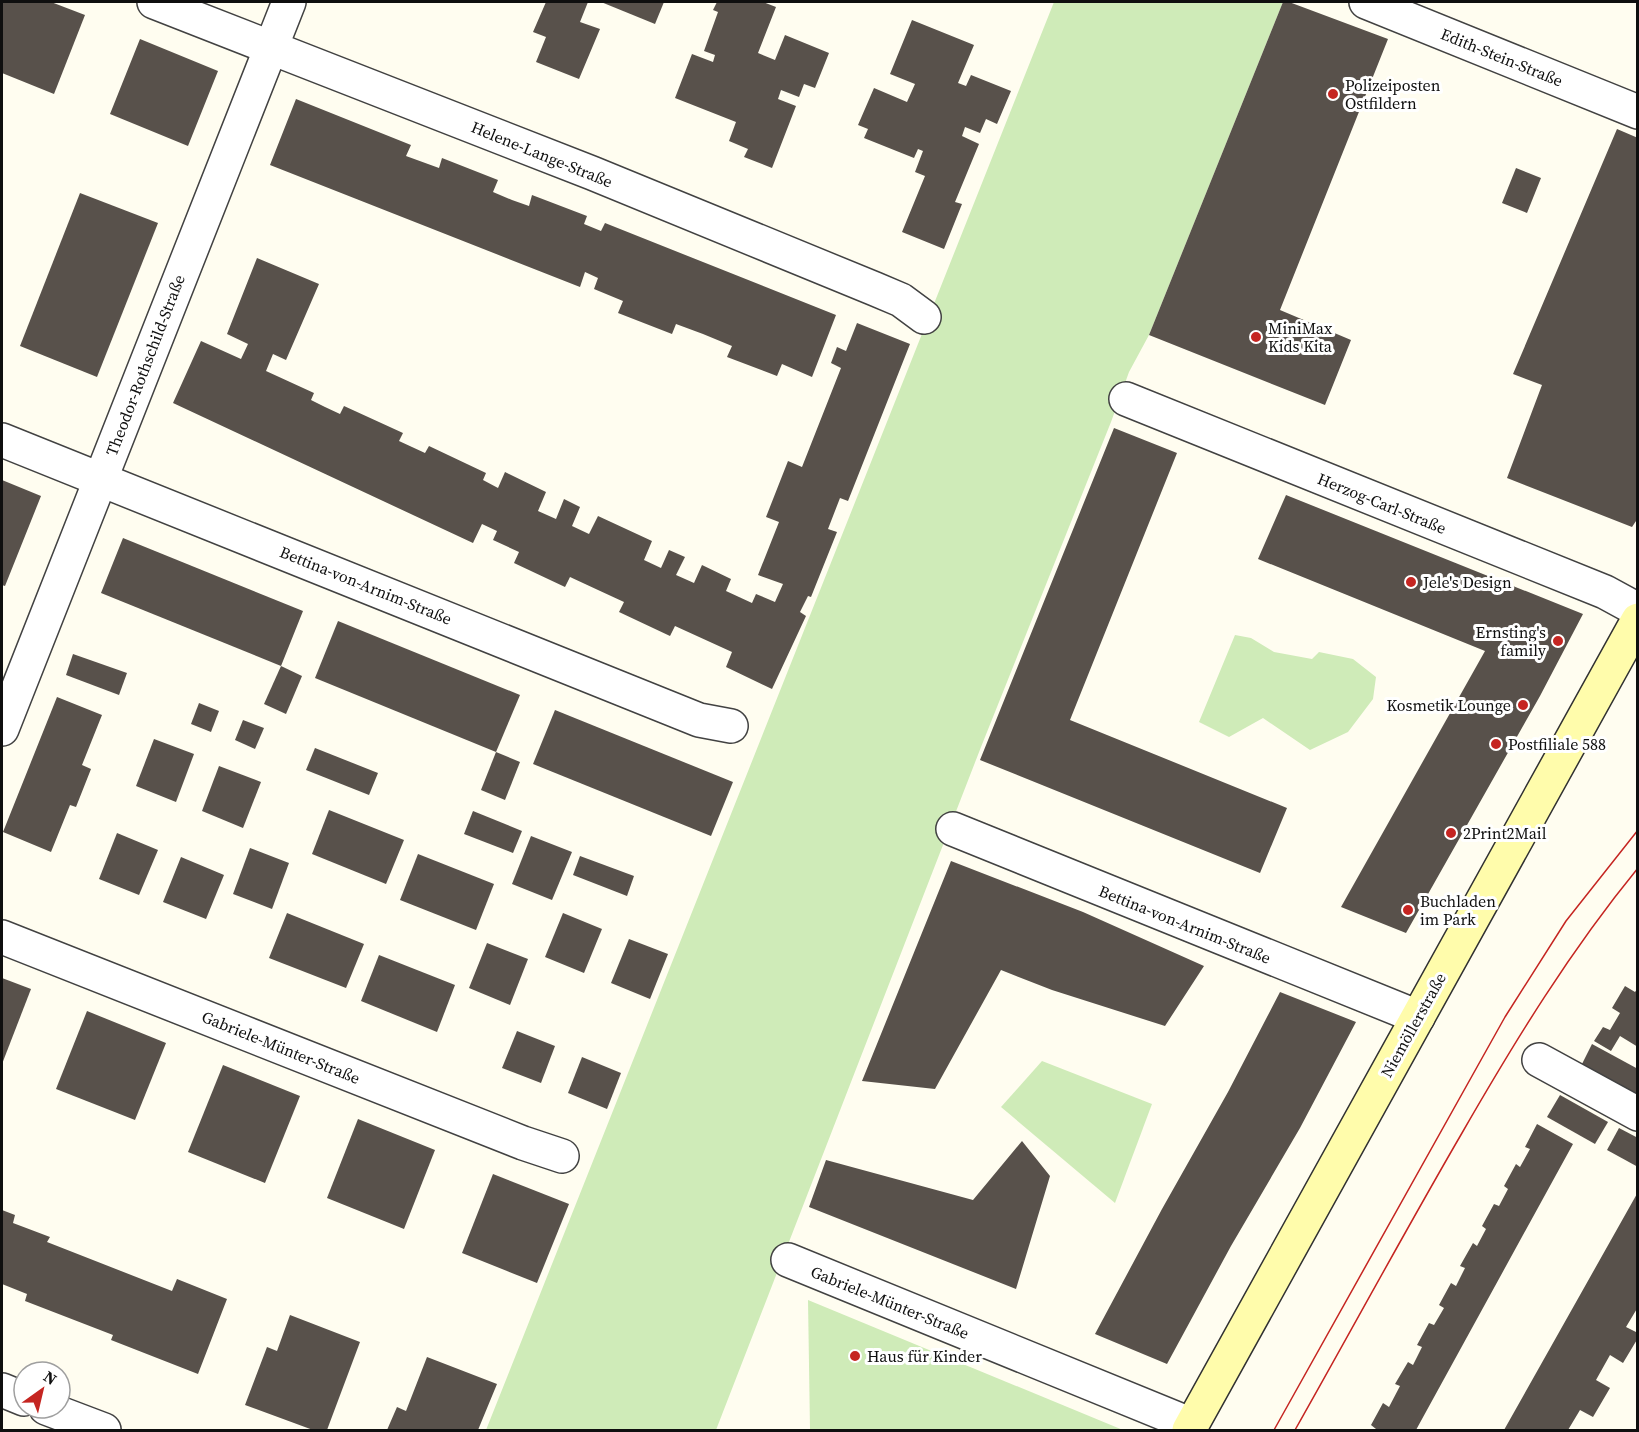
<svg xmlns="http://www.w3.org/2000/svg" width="1639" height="1432" font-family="'Source Serif 4',serif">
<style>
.green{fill:#cfebb8}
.building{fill:#58514b}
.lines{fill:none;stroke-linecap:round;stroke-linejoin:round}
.minor-casing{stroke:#424242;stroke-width:36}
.secondary-casing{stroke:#313131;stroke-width:36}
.minor{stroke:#fff;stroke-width:33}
.secondary{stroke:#fffcab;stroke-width:33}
.tram{stroke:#c52521;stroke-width:1.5}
.poi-dot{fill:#c52521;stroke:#fff;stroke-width:2}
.labels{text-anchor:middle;stroke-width:6;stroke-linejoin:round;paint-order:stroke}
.street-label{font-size:16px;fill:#0f0f0f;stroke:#fff}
.poi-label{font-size:16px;fill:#0f0f0f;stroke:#fff;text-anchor:start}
</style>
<rect width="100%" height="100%" fill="#fffdf0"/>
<g class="green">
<path d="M1054 2H1283L1149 335 1129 372 1111 422 981 747 716 1430H486Z"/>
<path d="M1235 635 1251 638 1274 652 1312 659 1319 652 1353 659 1376 677 1373 699 1348 732 1310 750 1263 718 1229 737 1199 722Z"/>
<path d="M1042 1061 1152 1104 1115 1203 1001 1107Z"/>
<path d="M808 1300 1123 1430H810Z"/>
</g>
<g class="building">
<path d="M2 2H51L85 15 54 94 2 73Z"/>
<path d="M546 2H588L580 22 600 29 579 79 536 62 546 37 533 32Z"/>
<path d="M601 2H664L655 24Z"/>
<path d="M717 2H763L776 7 758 53 775 60 785 35 829 53 815 88 804 84 799 97 781 90 778 99 796 106 772 168 744 157 748 149 729 141 736 122 675 98 692 54 713 62 715 55 704 51 718 12 713 10Z"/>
<path d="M1283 2H1289L1388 39 1280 310 1351 340 1325 405 1149 335Z"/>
<path d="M912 20 974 45 958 83 966 86 971 75 1011 91 997 124 986 119 980 133 965 127 962 136 979 144 955 202 962 204 944 249 902 232 925 176 915 172 923 151 918 149 914 158 864 138 868 129 858 125 874 88 907 102 915 84 890 74Z"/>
<path d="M140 39 218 71 188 146 110 114Z"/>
<path d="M296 99 411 145 406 156 439 168 442 158 498 180 493 192 512 200 529 206 532 195 587 216 584 224 601 231 605 223 836 315 812 377 782 364 777 376 727 357 732 346 703 334 676 324 672 334 618 313 623 301 594 289 598 278 585 272 580 287 270 165Z"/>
<path d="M1617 129 1638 138V518L1632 527 1507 478 1542 385 1513 374Z"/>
<path d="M1516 168 1541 178 1527 213 1502 203Z"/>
<path d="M80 193 158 223 97 377 20 346Z"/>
<path d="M257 258 319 284 286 360 273 354 266 371 314 393 311 400 325 407 340 414 344 406 403 433 399 441 425 453 429 446 486 473 483 480 498 488 505 472 546 492 538 511 556 519 564 499 580 507 572 526 589 534 598 516 652 541 644 560 661 568 669 550 685 557 676 575 694 583 702 565 731 579 726 591 752 603 756 594 775 602 783 584 758 575 779 522 766 517 788 461 802 467 841 368 831 363 837 347 846 351 857 323 910 344 848 501 840 498 828 529 837 532 811 597 808 596 800 612 806 616 772 689 726 667 732 652 675 626 670 636 619 612 624 602 598 590 570 577 565 587 514 563 519 552 493 540 497 531 482 524 473 543 173 403 201 341 241 359 248 344 227 334Z"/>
<path d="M1114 428 1177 453 1070 720 1287 808 1260 873 980 760Z"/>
<path d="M2 480 41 496 5 586 2 585Z"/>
<path d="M1286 495 1583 614 1540 696 1406 933 1341 907 1485 651 1258 559Z"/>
<path d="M123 538 303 611 281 666 101 593Z"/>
<path d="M338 621 520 695 496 752 315 678Z"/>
<path d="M73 654 127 673 119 695 66 675Z"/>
<path d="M281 666 302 676 286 714 264 704Z"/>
<path d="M57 697 102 715 82 765 91 769 76 807 70 805 51 852 3 832Z"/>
<path d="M199 703 219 711 211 732 191 724Z"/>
<path d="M555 710 733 782 711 836 533 764Z"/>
<path d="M243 720 264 728 255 749 235 740Z"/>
<path d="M154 739 194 754 176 802 136 786Z"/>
<path d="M315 748 378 773 369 795 306 770Z"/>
<path d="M496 752 520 762 505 800 481 790Z"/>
<path d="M219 766 261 782 243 828 202 811Z"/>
<path d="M329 810 404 840 386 884 312 854Z"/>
<path d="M473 811 522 831 513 853 464 834Z"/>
<path d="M117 833 158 850 139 895 99 879Z"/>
<path d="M531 836 572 852 552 900 512 884Z"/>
<path d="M250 848 289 863 272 909 233 894Z"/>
<path d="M418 854 494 884 476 930 400 900Z"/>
<path d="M580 856 634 876 627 896 573 875Z"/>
<path d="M181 857 224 875 206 919 163 902Z"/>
<path d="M951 861 1083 912 1204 966 1165 1026 1052 990 1001 970 935 1089 862 1081Z"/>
<path d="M287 913 364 944 346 988 269 958Z"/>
<path d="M563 913 602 929 584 973 545 957Z"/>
<path d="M629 939 668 954 650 999 611 983Z"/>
<path d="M487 943 528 959 510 1005 469 988Z"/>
<path d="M379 955 455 985 437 1032 361 1001Z"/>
<path d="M2 978 31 989 2 1064Z"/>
<path d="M1625 986 1635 992 1638 988V1047L1620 1036 1611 1051 1594 1041 1603 1027 1610 1030 1620 1013 1612 1008Z"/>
<path d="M1280 992 1356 1022 1300 1128 1231 1246 1167 1364 1095 1334 1162 1209 1228 1092Z"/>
<path d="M87 1011 166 1043 135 1120 56 1089Z"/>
<path d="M517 1031 555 1046 541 1083 502 1068Z"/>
<path d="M1592 1044 1638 1069V1097L1581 1066Z"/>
<path d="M582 1057 621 1073 607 1109 568 1093Z"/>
<path d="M223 1065 300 1096 265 1183 188 1152Z"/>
<path d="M1560 1095 1608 1122 1595 1144 1547 1117Z"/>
<path d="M358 1119 435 1150 404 1229 327 1198Z"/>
<path d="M1537 1124 1573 1144 1416 1430H1375L1376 1429 1371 1425 1383 1403 1389 1407 1400 1386 1395 1384 1408 1362 1413 1365 1422 1347 1417 1345 1429 1323 1434 1325 1444 1308 1439 1305 1451 1283 1456 1286 1465 1268 1460 1266 1473 1243 1477 1246 1486 1229 1482 1226 1494 1204 1499 1206 1508 1189 1504 1186 1516 1164 1520 1167 1530 1149 1525 1147Z"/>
<path d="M1619 1128 1638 1138V1167L1607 1150Z"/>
<path d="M1022 1141 1050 1176 1016 1289 809 1207 826 1160 973 1200Z"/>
<path d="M493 1174 569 1204 537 1283 462 1253Z"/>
<path d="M1638 1192V1307L1626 1327 1638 1333V1338L1623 1363 1610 1355 1596 1380 1610 1388 1593 1417 1580 1410 1568 1430H1504Z"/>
<path d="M2 1210 15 1215 13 1223 50 1237 47 1242 172 1291 177 1279 227 1299 198 1374 111 1340 113 1335 25 1301 27 1294 2 1284Z"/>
<path d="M290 1315 360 1342 327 1430H313L245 1405 267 1347 277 1351Z"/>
<path d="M427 1357 497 1384 478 1430H387L397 1407 406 1411Z"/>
</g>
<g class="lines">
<defs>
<g id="minor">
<path d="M154 2 592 173 875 289 901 300 924 317"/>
<path d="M1366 2 1638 112"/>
<path d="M1126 399 1605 592 1638 610"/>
<path d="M2 440 699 720 731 726"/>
<path d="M2 729 289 2"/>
<path d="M953 829 1418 1017"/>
<path d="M2 937 523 1143 562 1156"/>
<path d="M1539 1060 1638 1114"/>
<path d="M788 1260 1192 1425"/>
<path d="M2 1390 24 1399"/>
<path d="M46 1408 104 1430"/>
</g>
<path id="secondary" d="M1189 1430 1638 620"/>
</defs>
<use href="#minor" class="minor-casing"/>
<use href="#secondary" class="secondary-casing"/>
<use href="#minor" class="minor"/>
<use href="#secondary" class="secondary"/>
<g class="tram">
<path d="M1274 1430 1505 1017 1566 921 1638 830"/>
<path d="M1295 1430C1351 1331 1405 1231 1462 1133 1515 1041 1570 951 1638 868"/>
</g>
</g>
<g class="poi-dot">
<circle cx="1333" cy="94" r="6"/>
<circle cx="1256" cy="337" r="6"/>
<circle cx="1411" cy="582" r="6"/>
<circle cx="1558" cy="641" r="6"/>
<circle cx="1523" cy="705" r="6"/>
<circle cx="1496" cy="744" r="6"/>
<circle cx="1451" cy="833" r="6"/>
<circle cx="1408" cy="910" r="6"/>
<circle cx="855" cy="1356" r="6"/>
</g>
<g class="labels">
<g class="street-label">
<text transform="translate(1502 57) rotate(22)" y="6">Edith-Stein-Straße</text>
<text transform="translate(542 154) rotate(22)" y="6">Helene-Lange-Straße</text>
<text transform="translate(145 365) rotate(-69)" y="6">Theodor-Rothschild-Straße</text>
<text transform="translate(1382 503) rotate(22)" y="6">Herzog-Carl-Straße</text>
<text transform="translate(366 585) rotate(22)" y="6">Bettina-von-Arnim-Straße</text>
<text transform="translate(1185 924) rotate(22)" y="6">Bettina-von-Arnim-Straße</text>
<text transform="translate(1413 1025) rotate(-61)" y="6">Niemöllerstraße</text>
<text transform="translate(281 1047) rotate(22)" y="6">Gabriele-Münter-Straße</text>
<text transform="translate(890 1302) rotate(22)" y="6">Gabriele-Münter-Straße</text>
</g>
<g class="poi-label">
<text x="1345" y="91">Polizeiposten<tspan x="1345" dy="18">Ostfildern</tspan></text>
<text x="1268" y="334">MiniMax<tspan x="1268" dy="18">Kids Kita</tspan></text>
<text x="1423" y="588">Jele's Design</text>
<text x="1546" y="638" text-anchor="end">Ernsting's<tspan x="1546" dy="18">family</tspan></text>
<text x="1511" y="711" text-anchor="end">Kosmetik Lounge</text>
<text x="1508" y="750">Postfiliale 588</text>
<text x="1463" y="839">2Print2Mail</text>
<text x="1420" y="907">Buchladen<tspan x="1420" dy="18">im Park</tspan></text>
<text x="867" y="1362">Haus für Kinder</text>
</g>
</g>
<rect width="1639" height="1432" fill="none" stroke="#0f0f0f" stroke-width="6"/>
<g transform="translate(42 1390) rotate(34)"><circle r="28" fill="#ffffff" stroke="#9f9f9f" stroke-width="1.5"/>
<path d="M0-4.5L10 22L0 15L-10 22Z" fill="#c52521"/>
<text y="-9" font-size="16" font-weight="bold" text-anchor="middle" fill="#0f0f0f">N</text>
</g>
</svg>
